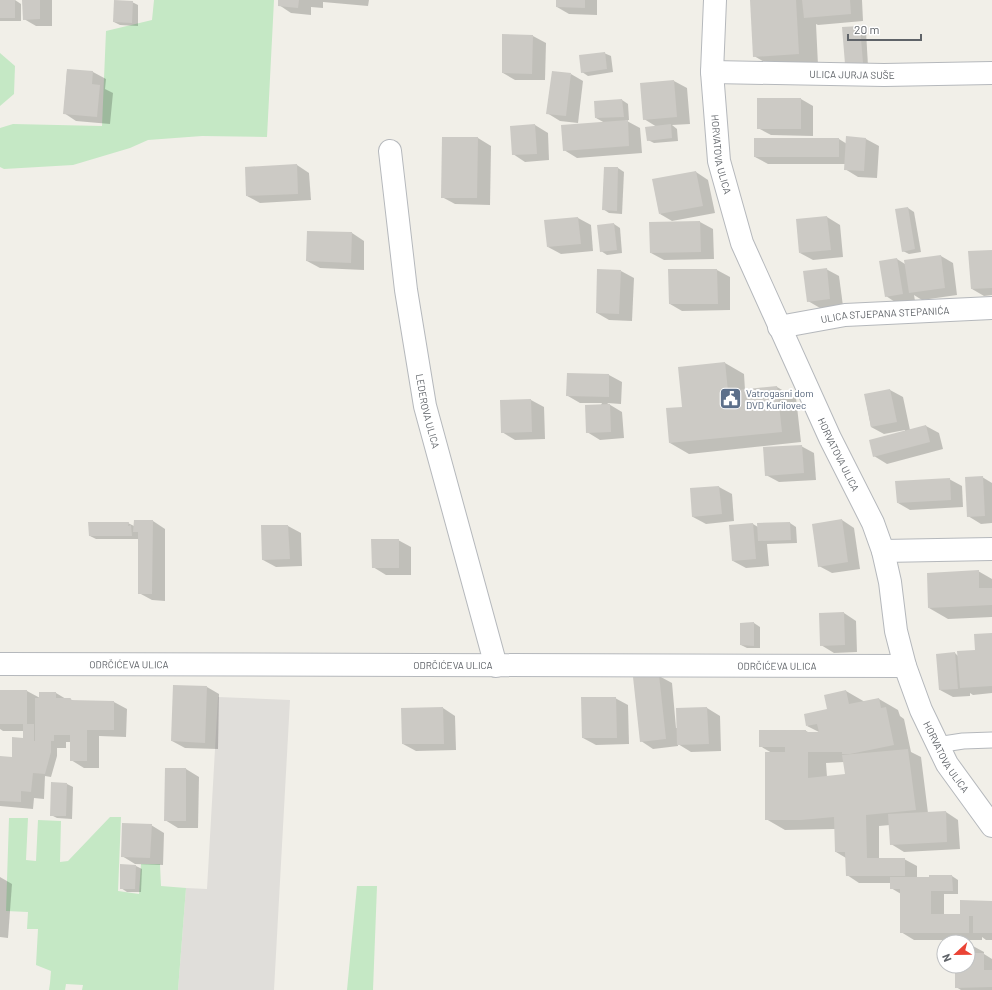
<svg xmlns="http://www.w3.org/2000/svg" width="992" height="990" font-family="Barlow,sans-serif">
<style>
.industrial{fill:#e0deda}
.green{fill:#c5e8c5}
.shadow{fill:#0003;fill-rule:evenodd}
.building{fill:#cccac5}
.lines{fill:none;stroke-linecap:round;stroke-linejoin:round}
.lane-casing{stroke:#b5b8bc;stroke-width:17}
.street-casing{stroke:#b5b8bc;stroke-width:24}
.lane{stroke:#fff;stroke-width:15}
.street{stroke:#fff;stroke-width:22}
.labels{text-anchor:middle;stroke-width:4;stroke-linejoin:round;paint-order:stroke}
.street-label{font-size:10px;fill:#5f6368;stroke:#fff}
.service-label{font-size:10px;fill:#4e5e75;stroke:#fff;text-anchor:start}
</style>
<rect width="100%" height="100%" fill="#f1efe8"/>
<path class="industrial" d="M218 697 290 700 274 990H178L186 888 207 889Z"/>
<g class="green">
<path d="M154 0H274L267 137 202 136 148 140 130 148 73 165 4 169 0 167V128L13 124 102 126 106 31 152 20Z"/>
<path d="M0 53 15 66 14 94 0 106Z"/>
<path d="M110 817H121L118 891 139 894 141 864H160L161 886 186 888 178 990H82L83 985 66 984 65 990H49L50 983 51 971 36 965 38 929H27L28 912 6 911 9 818H28L26 860 36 861 38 820 61 821 60 862 68 861Z"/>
<path d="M357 886H377L373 990H347Z"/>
</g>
<g class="shadow">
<path d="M0 0H15L21 4V21H0Z"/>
<path d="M23 0H52V26H36L24 19Z"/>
<path d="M279 0H369L368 6 323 2V8L311 7V15L291 13 279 5Z"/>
<path d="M557 0H597V15L569 14 557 7Z"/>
<path d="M751 0H862L863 21 818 25 816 24 818 65 773 67 754 56Z"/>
<path d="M132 2 138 5V26L120 25 114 22Z"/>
<path d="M859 27 866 31 868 66 852 67Z"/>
<path d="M533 36 546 43 545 80H515L503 73Z"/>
<path d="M604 53 611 56 613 72 588 76 582 72Z"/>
<path d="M67 70 93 72 106 79 105 89 113 93 110 124 76 121 64 113Z"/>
<path d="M571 74 583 81 578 123 560 121 547 113Z"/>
<path d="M674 81 687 88 690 124 672 125 677 129 678 141 654 143 648 140 657 127 644 119 641 84Z"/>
<path d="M801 99 813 106V136L771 135 758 128Z"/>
<path d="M622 100 628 104 629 120H625L640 128 642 153 577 158 564 150 605 123 596 118Z"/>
<path d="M535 125 548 133 549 160 525 162 513 154Z"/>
<path d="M847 137 866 139 879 146 877 178 858 177 845 169V164H768L755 157 839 139 847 144Z"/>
<path d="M443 138H478L491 146 490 205 455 204 442 197Z"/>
<path d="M297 165 309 173 311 200 260 203 247 196Z"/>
<path d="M618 168 624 172 622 214 609 213 603 209Z"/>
<path d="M696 172 708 180 715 213 672 221 660 214Z"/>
<path d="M908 208 914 212 921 252 909 254 903 251Z"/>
<path d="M827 217 840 225 843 257 813 260 800 253Z"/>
<path d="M578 218 591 225 593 251 561 254 548 247Z"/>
<path d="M700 222 713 229 714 259 664 260 651 253Z"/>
<path d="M614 224 620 228 622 253 607 255 601 251Z"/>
<path d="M352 233 364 241V270L320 268 307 261Z"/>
<path d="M992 251V295L984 296 972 289Z"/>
<path d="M941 256 953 263 957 295 922 300 914 295 915 301 898 304 886 296 897 259 905 264Z"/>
<path d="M826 269 839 276 843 306 820 308 808 301Z"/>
<path d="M669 270H717L730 277V310L682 311 670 304Z"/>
<path d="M621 271 634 278 632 321 609 320 597 313Z"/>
<path d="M725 363 744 374 745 390 777 387 796 398 801 442 689 454 670 443 683 408Z"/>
<path d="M609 375 622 382 621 404 607 403 622 412 624 438 600 440 587 432 602 403H580L568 396Z"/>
<path d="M890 390 903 397 910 430 926 426 939 433 943 449 887 464 874 456 905 431V430L884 434 871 427 865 395Z"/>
<path d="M531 400 544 407 545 439 515 440 502 432Z"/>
<path d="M801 446 814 453 816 480 779 482 766 475Z"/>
<path d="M982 477 992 483V523L981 524 968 516Z"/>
<path d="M949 479 962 486 963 507 910 510 898 503Z"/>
<path d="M719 487 732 494 734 521 706 524 693 517 691 489Z"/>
<path d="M842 520 854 528 860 569 832 573 819 566Z"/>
<path d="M153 521 165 529V601L152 600 139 593V539H96L90 536 128 523 134 526Z"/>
<path d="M790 523 796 527 797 543 767 544 769 566 746 568 733 561 753 524 758 527V524Z"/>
<path d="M262 526H288L301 533 302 566 276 567 263 560Z"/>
<path d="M398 540 411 547V575H386L373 567Z"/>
<path d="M978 571 992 579V617L948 619 929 608Z"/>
<path d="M844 613 856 621 857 652 834 653 821 645Z"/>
<path d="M754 623 760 627V648H747L741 645Z"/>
<path d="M992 634V693L973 695 970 693V696L953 697 940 690 955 653 958 656 976 651Z"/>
<path d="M659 676 672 683 676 728H678L677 709 707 708 720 716 721 751 691 752 678 744V746L653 749 641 741Z"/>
<path d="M207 687 219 694 218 749 185 748 172 741Z"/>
<path d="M0 691H27L40 698 56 693 66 699H70L74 701 114 702 127 709 126 737 99 736V768H84L71 760V742H66V748H57V756L51 777 45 776 44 799 34 798 33 809 0 806V757L13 758 24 739V731H3L0 729Z"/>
<path d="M846 691 865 702 879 699 898 710 900 716 904 719 911 752 921 757 928 813 946 812 958 820 960 849 904 852 891 844 890 825 879 826V859H904L917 866V878H933L930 876H952L958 880V894H944V915H961L992 902V940H986L982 937V940H914L901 932V894L891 888V883H859L847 875 846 858 836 852 835 829 785 830 766 819 772 753 760 746 806 731 810 733H821L807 726 829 710ZM844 762 846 775 827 777 826 763Z"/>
<path d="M615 698 628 705 629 744 596 745 583 738Z"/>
<path d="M443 708 455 716 456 750 416 751 403 744Z"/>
<path d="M186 769 199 777 198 828H178L165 820Z"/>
<path d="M67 784 73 787 72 819 57 818 51 815Z"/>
<path d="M151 825 164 833 163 865 135 864 122 856Z"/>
<path d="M136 866 142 869 141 892H127L121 888Z"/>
<path d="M0 877 12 884 8 938 0 937Z"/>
<path d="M968 945H971L984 952V954L992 959V990H961L956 987V966H968Z"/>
</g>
<g class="building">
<rect x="0" y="0" width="15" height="18"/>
<path d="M22 0H40V19L23 20Z"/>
<path d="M114 0 133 1 132 23 113 22Z"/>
<path d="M278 0H299L298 8 278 6Z"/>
<path d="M556 0H585V8L556 7Z"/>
<path d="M750 0H796L799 54 753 57Z"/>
<path d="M802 0H850L851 14 804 18Z"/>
<path d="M860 26 863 63 845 64 842 27Z"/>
<path d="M502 34 533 35 532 74 502 73Z"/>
<path d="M605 52 607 69 581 73 579 55Z"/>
<path d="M67 69 93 71 92 84 100 85 97 117 63 114Z"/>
<path d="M552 71 571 73 566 116 546 114Z"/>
<path d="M674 80 677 117 643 120 640 83Z"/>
<rect x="757" y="98" width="44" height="31"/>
<path d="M622 99 624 117 595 118 594 101Z"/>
<path d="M628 120 629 146 563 151 561 125Z"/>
<path d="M535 124 537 154 512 155 510 126Z"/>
<path d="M671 124 672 138 647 141 645 127Z"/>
<path d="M846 136 866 138 864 171 844 170Z"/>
<path d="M442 137H478L477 198H441Z"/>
<rect x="754" y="138" width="85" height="19"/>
<path d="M297 164 298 194 246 196 245 167Z"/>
<path d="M604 167H618L617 211 602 210Z"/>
<path d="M696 171 703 206 659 214 652 179Z"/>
<path d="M908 207 915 249 902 252 895 209Z"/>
<path d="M827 216 831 250 799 253 796 219Z"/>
<path d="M578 217 581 244 547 247 544 220Z"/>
<path d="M700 221 701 252 650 253 649 222Z"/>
<path d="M614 223 617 250 600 252 597 225Z"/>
<path d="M307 231 352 232 351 263 306 261Z"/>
<path d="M992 250V288L971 289 968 251Z"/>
<path d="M941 255 945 288 909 293 904 260Z"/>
<path d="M897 258 903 294 885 297 879 261Z"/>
<path d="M827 268 830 299 807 302 803 271Z"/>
<path d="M597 269 621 270 619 314 596 313Z"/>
<path d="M668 269H717L718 304H669Z"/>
<path d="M725 362 728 391 777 386 782 432 669 443 666 408 682 407 678 367Z"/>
<path d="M567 373 609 374V397L566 396Z"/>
<path d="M890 389 897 422 871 427 864 394Z"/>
<path d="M531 399 532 432 501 433 500 400Z"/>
<path d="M610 404 611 432 586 433 585 405Z"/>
<path d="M926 425 930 442 873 457 869 440Z"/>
<path d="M802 445 804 473 765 476 763 447Z"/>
<path d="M983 476 985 516 967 517 965 477Z"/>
<path d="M950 478 951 500 897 503 895 481Z"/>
<path d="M719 486 722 514 692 517 690 488Z"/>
<path d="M842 519 848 562 818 567 812 524Z"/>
<path d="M134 520H153L152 594H138V532H133Z"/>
<path d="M88 522H129L128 526 131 525 132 536H89Z"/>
<path d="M790 522 791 540 758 541 757 523Z"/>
<path d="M753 523 756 559 732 561 729 525Z"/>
<path d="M261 525H288L290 559 262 560Z"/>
<path d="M371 539H399V568H372Z"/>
<path d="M979 570V588H992V605L928 608 927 573Z"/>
<path d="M844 612 845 645 820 646 819 613Z"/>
<path d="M754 622V646L740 645V623Z"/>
<path d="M992 633V686L960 688 957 651 975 650 974 634Z"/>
<path d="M955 652 958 689 939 690 936 654Z"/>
<path d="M659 675 666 739 640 742 633 677Z"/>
<path d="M173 685 207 686 205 743 171 741Z"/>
<path d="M0 690H27V724H34V741H35V698H39V692H56V698H71L70 700 114 701V730H87V761H70V735H54V741H51V752L45 774 33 773 31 792 21 791V802L0 801V756L12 757V737L23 738V724H0Z"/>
<path d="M846 690 849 704 879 698 881 708 886 707 894 745 850 754H842V752H808V778L845 774 842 755 908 749 916 810 866 815 867 858H905V876H846L845 852H835L834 817 801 820H765V752H785V747H759V730H806V732H819L817 724 806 726 804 714 827 709 824 695Z"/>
<path d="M581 697H616L617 738H582Z"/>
<path d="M443 707 444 744H402L401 708Z"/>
<path d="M707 707 709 744 677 745 676 708Z"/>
<path d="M165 768H186V821H164Z"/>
<path d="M51 782 67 783 66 816H50Z"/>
<path d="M946 811 947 842 890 845 888 814Z"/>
<path d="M122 823 152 824 150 858 121 857Z"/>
<path d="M120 864 136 865 135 889H120Z"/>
<path d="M929 875H952L953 891H931V914H960V900L992 901V933H973V916H969V933H900V889H890V877H929Z"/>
<path d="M968 944H972V953H984V970H992V987L955 988V966H968Z"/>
</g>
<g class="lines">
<defs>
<path id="lane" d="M937 745 963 741 992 740"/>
<g id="street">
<path id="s1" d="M715 0 712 72 719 161 742 243 830 438 873 523 883 551 890 582 896 631 905 666 921 710 947 764 992 826"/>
<path id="s2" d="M712 72 884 75 992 73"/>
<path id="s3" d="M390 151 406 290 425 406 496 666"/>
<path id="s4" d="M779 327 845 315 992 308"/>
<path d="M883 551 992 549"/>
<path id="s5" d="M0 664 905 666"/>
</g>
</defs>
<use href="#lane" class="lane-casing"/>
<use href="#street" class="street-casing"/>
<use href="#lane" class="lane"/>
<use href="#street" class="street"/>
</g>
<defs>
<symbol id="civic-square" viewBox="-11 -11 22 22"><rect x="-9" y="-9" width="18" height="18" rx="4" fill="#5c6f8a" stroke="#fff"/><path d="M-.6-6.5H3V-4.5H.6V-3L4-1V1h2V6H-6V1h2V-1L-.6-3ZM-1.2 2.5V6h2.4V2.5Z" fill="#fff"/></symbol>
</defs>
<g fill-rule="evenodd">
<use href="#civic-square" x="718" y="386" width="25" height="25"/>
</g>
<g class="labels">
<g class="street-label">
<text dy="4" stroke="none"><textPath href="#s2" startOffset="140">ULICA JURJA SUŠE</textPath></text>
<text dy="4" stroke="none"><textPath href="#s1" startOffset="155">HORVATOVA ULICA</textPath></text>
<text dy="4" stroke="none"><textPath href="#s4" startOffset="107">ULICA STJEPANA STEPANIĆA</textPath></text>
<text dy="4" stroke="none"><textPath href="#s3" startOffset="263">LEDEROVA ULICA</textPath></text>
<text dy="4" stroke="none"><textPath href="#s1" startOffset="479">HORVATOVA ULICA</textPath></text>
<text dy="4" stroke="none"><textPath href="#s5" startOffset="129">ODRČIĆEVA ULICA</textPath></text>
<text dy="4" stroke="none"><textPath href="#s5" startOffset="453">ODRČIĆEVA ULICA</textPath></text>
<text dy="4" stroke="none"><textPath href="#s5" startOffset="777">ODRČIĆEVA ULICA</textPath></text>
<text dy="4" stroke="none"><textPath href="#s1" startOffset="803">HORVATOVA ULICA</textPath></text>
</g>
<g class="service-label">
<text x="746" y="397">Vatrogasni dom<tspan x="746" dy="12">DVD Kurilovec</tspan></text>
</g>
</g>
<g transform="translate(956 954) rotate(248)"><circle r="19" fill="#ffffff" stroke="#bfc1c3"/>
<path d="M0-3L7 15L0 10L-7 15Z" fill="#ea4335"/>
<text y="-6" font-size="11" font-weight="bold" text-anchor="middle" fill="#5f6368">N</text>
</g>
<path d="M848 34v6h73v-6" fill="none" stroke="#5f6368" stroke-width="2"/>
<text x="854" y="34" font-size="12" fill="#5f6368" stroke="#ffffff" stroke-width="3" paint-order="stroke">20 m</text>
</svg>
